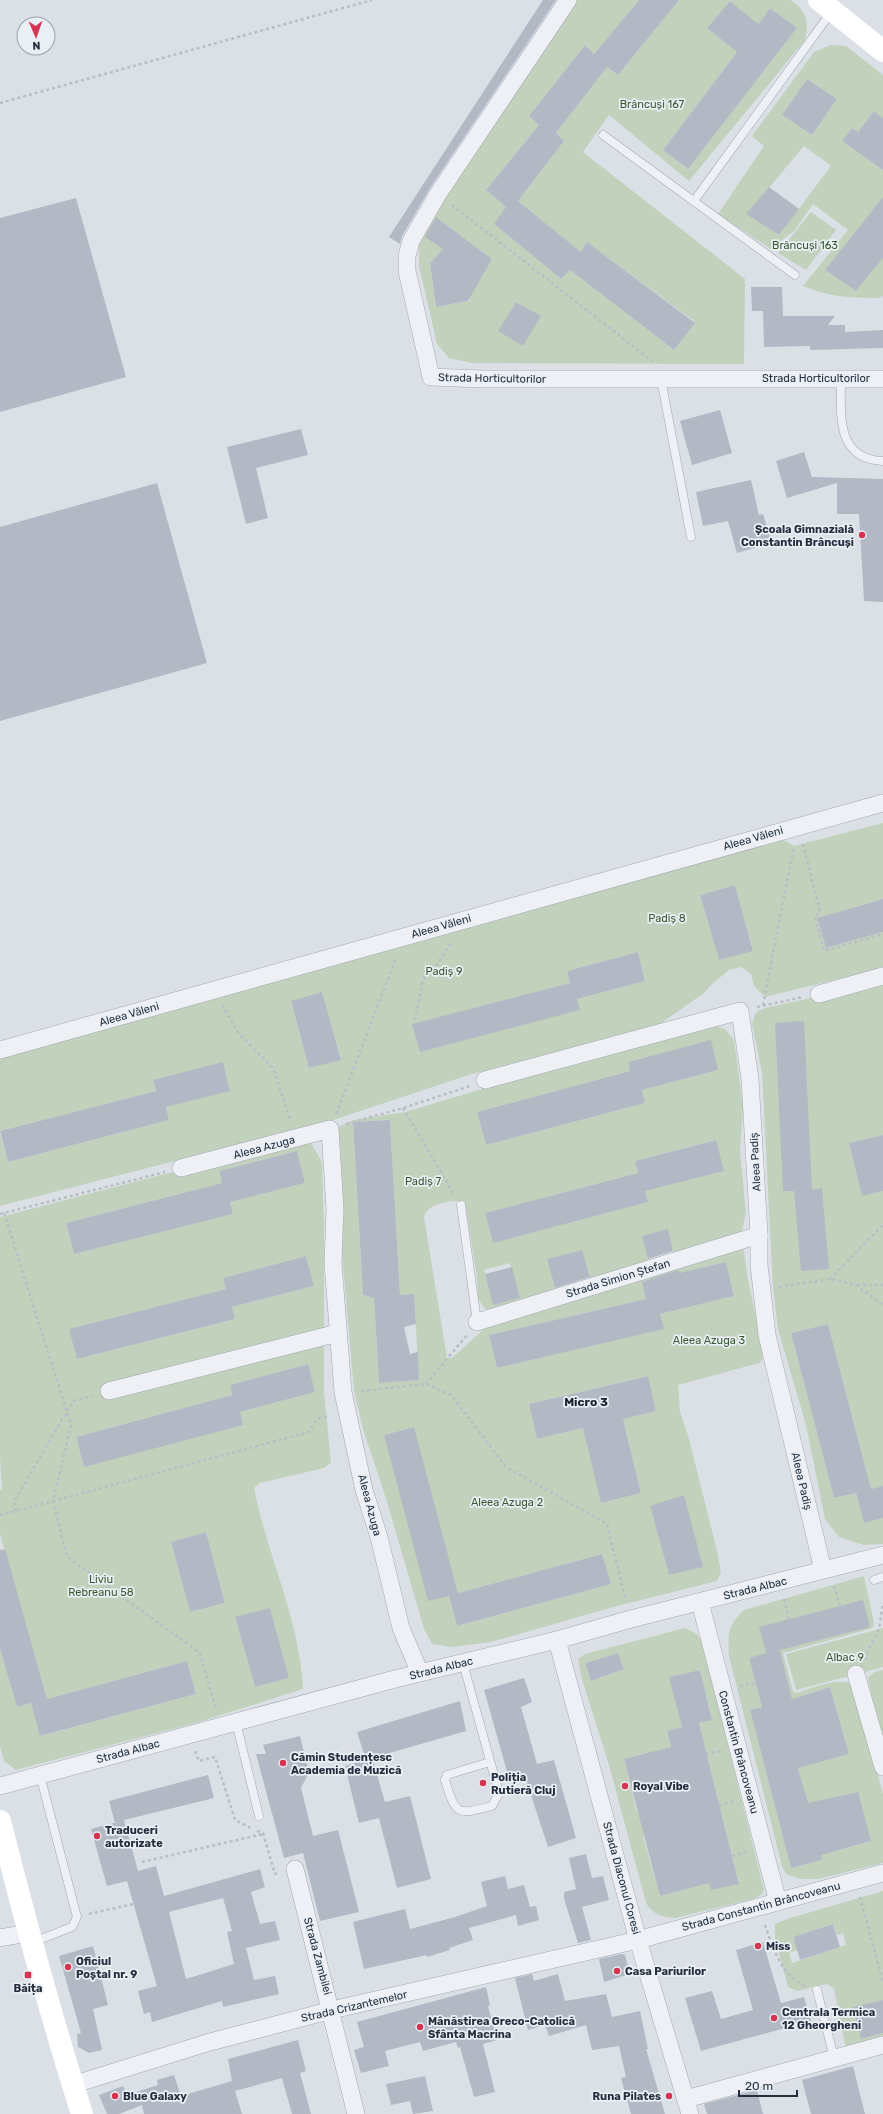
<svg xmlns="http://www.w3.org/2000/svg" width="883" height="2114" font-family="Rubik,sans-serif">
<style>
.green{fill:#c1d1bb;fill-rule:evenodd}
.building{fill:#b2b9c4;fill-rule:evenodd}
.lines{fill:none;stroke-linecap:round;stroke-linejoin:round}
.lane-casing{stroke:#a0a7b1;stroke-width:9}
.street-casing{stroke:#a0a7b1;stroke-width:18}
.path{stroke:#b9bec5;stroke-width:2.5;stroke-dasharray:3 3;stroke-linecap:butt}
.lane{stroke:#eef0f5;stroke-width:8}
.street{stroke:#eef0f5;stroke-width:17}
.secondary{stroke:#fff;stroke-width:22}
.poi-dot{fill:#d73451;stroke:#eaeff5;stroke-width:1.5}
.labels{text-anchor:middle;stroke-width:3.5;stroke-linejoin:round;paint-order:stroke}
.park-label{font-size:11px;fill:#395a30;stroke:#eaeff5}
.street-label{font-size:11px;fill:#242e3e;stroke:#eaeff5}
.poi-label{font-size:11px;font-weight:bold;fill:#242e3e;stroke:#eaeff5;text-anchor:start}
.neighbourhood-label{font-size:12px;font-weight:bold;fill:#171f2e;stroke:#eaeff5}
</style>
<rect width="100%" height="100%" fill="#dbe0e7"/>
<g class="green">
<path d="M578 0H639L594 54 585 45 529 116 539 125 486 190 506 207 495 225 561 279 570 270 674 350 695 322 588 243 581 252 518 201 564 141 556 133 607 67 618 75 679 0H791C807 12 809 21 805 40L689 181 609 115 583 152 745 279 744 364 472 363 449 358 437 344 419 266V243L443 201ZM730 1 742 11 740 25 726 43 707 28ZM770 8 797 28 688 169 663 150ZM444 223 492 259 479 281 465 270 470 301 436 307 430 263 443 249 432 241ZM516 302 540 316 499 331Z"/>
<path d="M831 45 846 46 883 75V118L874 111 858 132 852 128 842 141 883 170V202L880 201 825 270 856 291 883 258V296L879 298C849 298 831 297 803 286L848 230 813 204 795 230 771 249 718 214 764 146 752 136 814 52ZM807 79 837 99 812 135 782 115ZM804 146 831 166 779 235 747 214Z"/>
<path d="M811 212 836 230 806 270 778 253Z"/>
<path d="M883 823V899L817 918 826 948 883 932V968L765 997 754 986 751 974 741 967 729 970 711 985 704 993 657 1026 472 1074 333 1120 0 1206V1133L8 1162 169 1120 166 1107 230 1090 223 1063 153 1081 156 1091 0 1131V1055L773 838 786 841 794 846ZM735 885 753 950 719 960 700 895ZM638 952 645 981 577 999 413 1024 570 983 567 971ZM322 993 341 1059 309 1068 291 1002Z"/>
<path d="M883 982V1135L849 1143 862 1195 883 1191V1486L871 1489 828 1324 791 1333 834 1498 856 1493 864 1523 883 1518V1544L864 1545 839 1537 825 1519 806 1425 778 1329 773 1288 762 1072 752 1024 756 1012 765 1008Z"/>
<path d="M712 1025 725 1029 734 1040 737 1061 743 1107 740 1151 746 1213 742 1231 733 1237 500 1309H485L478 1298 477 1277 465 1202C454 1199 427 1203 424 1217L447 1358H452L484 1329 506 1319 735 1249 744 1250 747 1275 763 1351 762 1360 759 1363 678 1385 680 1411 689 1439 717 1551 721 1572 717 1581 617 1606 491 1642 453 1647 432 1644 424 1629 388 1505 363 1429 354 1391 334 1161 335 1128 354 1120 405 1112 589 1057ZM710 1041 718 1070 642 1090 645 1103 486 1145 477 1112 630 1071 628 1062ZM390 1120 400 1295 414 1294 419 1380 379 1383 374 1298 363 1295 353 1122ZM715 1140 723 1171 645 1191 648 1202 493 1242 485 1213 638 1173 635 1161ZM668 1230 674 1253 648 1260 643 1236ZM582 1250 590 1278 555 1289 548 1259ZM726 1262 734 1296 660 1314 663 1329 497 1368 489 1335 646 1299 642 1282ZM510 1263 519 1298 493 1304 484 1270ZM647 1376 656 1411 537 1439 529 1404ZM624 1422 641 1493 601 1503 584 1431ZM413 1427 458 1593 602 1554 610 1584 457 1626 449 1596 384 1435ZM684 1496 702 1567 669 1575 650 1506Z"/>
<path d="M295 1140H309L322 1162 324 1225V1392L331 1463 324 1468 260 1483 254 1488C267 1555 300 1620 303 1689L199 1722 16 1770 4 1761 0 1746V1649L17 1707 31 1703 41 1736 196 1694 187 1661 47 1699 0 1534V1490H2L0 1456V1217ZM297 1151 305 1183 230 1202 233 1214 74 1254 66 1223 222 1183 219 1171ZM306 1256 314 1286 232 1307 235 1319 77 1359 70 1329 226 1289 223 1278ZM307 1364 315 1392 240 1412 84 1467 76 1437 232 1395 230 1385ZM206 1532 225 1603 190 1612 171 1542ZM270 1608 289 1678 255 1687 235 1618Z"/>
<path d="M864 1576 874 1623 873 1628 783 1653 793 1691 797 1693C812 1688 839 1676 854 1685L883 1794V1863L818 1879H800L786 1874 782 1866 729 1656C728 1633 727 1627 744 1610ZM780 1650 792 1699 781 1702 822 1860 791 1868 750 1710 762 1707 749 1658ZM830 1687 849 1754 810 1764 804 1695ZM857 1792 871 1841 843 1849 829 1799Z"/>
<path d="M685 1628 697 1634 703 1645 764 1890 761 1895 753 1899 675 1918C661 1917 654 1915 646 1903L609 1765 581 1676 578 1659 585 1654ZM618 1653 624 1669 591 1681 585 1663ZM700 1670 712 1719 699 1723 739 1883 711 1890 667 1731 682 1727 670 1677ZM647 1753 661 1806 637 1812 624 1759ZM676 1827 685 1889 660 1896 643 1836Z"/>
<path d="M883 1628V1667L796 1690 786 1654Z"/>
<path d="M883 1670V1736L869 1685 868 1677 875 1672Z"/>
<path d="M883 1891V2000L854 2007 861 2039 883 2033V2040L850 2049 845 2044 834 1989 827 1984 797 1991 788 1987 775 1938V1924L787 1919ZM833 1924 837 1935 843 1933 846 1945 792 1963 789 1953 797 1950 793 1937Z"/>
</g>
<g class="building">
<path d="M543 0H556L430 188 402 236 400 244 389 237Z"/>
<path d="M639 0H679L618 75 607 67 556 133 564 141 518 201 581 252 587 242 695 323 674 350 570 270 561 279 494 224 506 207 486 190 539 125 529 116 585 45 594 54Z"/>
<path d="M730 1 758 24 770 8 797 28 688 169 663 150 737 52 707 28Z"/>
<path d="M807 79 837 99 812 135 782 115Z"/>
<path d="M874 111 883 118V170L842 141 852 128 858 132Z"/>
<path d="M769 187 799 209 779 235 746 214Z"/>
<path d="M883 197V258L856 291 825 270Z"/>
<path d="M76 198 126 377 0 412V218Z"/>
<path d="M436 217 492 259 468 301 436 307 430 263 443 249 425 237Z"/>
<path d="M751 287H782L783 316H835L828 325H845V332L883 330V348L810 350V346L764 347 763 311H752Z"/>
<path d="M516 302 541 316 523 346 498 331Z"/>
<path d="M720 410 732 453 692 465 680 421Z"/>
<path d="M301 429 308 455 256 468 268 518 246 524 227 447Z"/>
<path d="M804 452 812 477 883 479V602L864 601 859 514H837V483L787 498 776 461Z"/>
<path d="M751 480 759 515 763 514 772 543 737 553 728 521 703 526 696 492Z"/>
<path d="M157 483 207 663 0 721V527Z"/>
<path d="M735 885 753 951 719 960 700 895Z"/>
<path d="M883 899V932L826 948 817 918Z"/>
<path d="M638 952 645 981 577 999 580 1010 420 1052 412 1024 570 983 567 971Z"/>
<path d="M322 992 341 1060 309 1068 291 1001Z"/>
<path d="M804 1021 812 1190 822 1188 829 1269 801 1271 794 1191H783L775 1023Z"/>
<path d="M711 1040 718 1070 642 1090 645 1103 486 1145 477 1112 630 1071 628 1062Z"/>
<path d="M223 1062 230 1091 166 1107 169 1120 8 1162 0 1131 156 1091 153 1080Z"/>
<path d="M390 1120 400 1295 414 1294 416 1324 404 1327 410 1354 418 1352 419 1380 379 1383 374 1298 363 1295 353 1122Z"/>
<path d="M883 1135V1191L862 1196 849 1143Z"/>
<path d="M716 1140 724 1171 645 1191 648 1202 493 1243 485 1213 638 1173 635 1161Z"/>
<path d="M297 1151 305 1183 230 1202 233 1214 74 1254 66 1223 222 1183 219 1171Z"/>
<path d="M668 1229 673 1251 648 1259 642 1236Z"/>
<path d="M582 1250 590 1277 555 1288 547 1259Z"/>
<path d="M306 1256 314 1286 232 1307 235 1319 77 1359 69 1329 226 1289 223 1278Z"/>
<path d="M726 1262 734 1296 660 1314 664 1329 497 1368 489 1335 646 1299 642 1282 678 1270 679 1273Z"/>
<path d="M512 1267 520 1298 493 1305 485 1274Z"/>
<path d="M828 1324 871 1489 883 1486V1518L864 1523 856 1493 834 1498 791 1333Z"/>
<path d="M308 1364 315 1392 240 1412 243 1425 84 1467 76 1437 232 1395 230 1385Z"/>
<path d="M648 1376 656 1411 623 1419 641 1493 601 1503 583 1428 537 1439 529 1404Z"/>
<path d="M414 1427 458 1593 602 1554 611 1584 457 1626 449 1596 428 1601 384 1435Z"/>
<path d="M684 1495 703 1567 669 1575 650 1506Z"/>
<path d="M206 1532 225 1603 190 1612 171 1542Z"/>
<path d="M5 1549 47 1699 187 1661 196 1694 40 1736 31 1703 17 1707 0 1649V1550Z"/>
<path d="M863 1600 870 1627 780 1650 792 1699 830 1687 849 1754 798 1768 808 1803 858 1792 871 1841 821 1855 822 1860 791 1868 750 1710 762 1707 749 1658 766 1653 759 1627Z"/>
<path d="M270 1608 289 1678 255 1687 235 1617Z"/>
<path d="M618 1653 624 1669 591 1681 585 1663Z"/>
<path d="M700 1670 712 1720 699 1723 739 1884 711 1890 709 1883 660 1896 624 1759 671 1747 667 1731 682 1727 669 1677Z"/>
<path d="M524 1678 532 1702 521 1707 537 1764 554 1760 576 1838 548 1847 526 1780 510 1782 484 1690Z"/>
<path d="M460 1701 466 1731 372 1758 385 1802 410 1796 431 1879 397 1888 379 1818 359 1823 345 1766 372 1758 366 1760 357 1732Z"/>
<path d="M300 1736 309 1772 301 1788 313 1836 338 1830 359 1912 320 1921 303 1853 284 1858 256 1754H266L263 1745Z"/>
<path d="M208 1775 214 1798 124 1820 138 1871 156 1866 164 1896 260 1869 265 1887 251 1892 260 1924 275 1921 280 1940 246 1948 254 1980 275 1976 279 1994 223 2007 222 2001 152 2022 150 2012 144 2014 138 1991 157 1986 127 1881 107 1886 91 1829 121 1821 115 1823 109 1801ZM223 1898 232 1931 227 1932 234 1964 186 1979 169 1912Z"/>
<path d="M586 1854 592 1878 603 1876 609 1900 582 1907 591 1940 578 1943 564 1899V1892L576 1889 569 1858Z"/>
<path d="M505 1876 508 1889 524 1885 530 1907 536 1906 539 1920 518 1926 516 1915 469 1928 473 1940 449 1948 450 1950 427 1957V1955L364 1969 353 1922 405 1909 410 1929 455 1917 487 1906 481 1882Z"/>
<path d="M833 1924 840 1947 800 1960 793 1937Z"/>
<path d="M763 1942 781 2003 804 1997 811 2021 701 2051 685 1998 712 1991 721 2019 753 2010 736 1950Z"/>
<path d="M93 1946 108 2005 93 2009 102 2050 89 2053 78 2047 77 2034 81 2033 59 1956Z"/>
<path d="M622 1954 625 1955 630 1974 604 1982 599 1959Z"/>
<path d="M532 1974 534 1981 558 1974 565 2001 606 1994 612 2017 640 2011 648 2049H646L665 2114H631L621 2078 626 2077 619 2046 592 2050 586 2025 549 2036 545 2025 528 2030 515 1978Z"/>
<path d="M486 1987 490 2005 488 2006 497 2040 483 2044 495 2092 474 2097 460 2047 458 2048 456 2042 423 2051 420 2042 385 2051 389 2066 361 2073 354 2050 364 2047 357 2022Z"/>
<path d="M883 2000V2033L861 2039 853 2007Z"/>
<path d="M298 2040 306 2071 300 2073 311 2114H292L282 2078 235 2091 242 2114H144L142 2105 119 2114H107L99 2095 123 2086 127 2095 158 2085 157 2080 174 2075 181 2096 232 2081 228 2059Z"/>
<path d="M853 2066 865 2114H811L802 2080Z"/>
<path d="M425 2076 433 2111 413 2114 410 2101 391 2105 386 2084Z"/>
<path d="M757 2090 763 2114H707L704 2104Z"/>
</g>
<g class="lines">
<defs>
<g id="lane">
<path d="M603 135 795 275"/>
<path d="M694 201 832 11"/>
<path d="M841 378C841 414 835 459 883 461"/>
<path d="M661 379 691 537"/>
<path d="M461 1205 477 1322"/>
<path d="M874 1580 883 1577"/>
<path d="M463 1663 499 1793 492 1806C457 1815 456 1816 445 1780L447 1775 490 1762"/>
<path d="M236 1722 259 1816"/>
<path d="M33 1942 72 1927 77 1917 40 1775"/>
<path d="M817 1990 834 2058"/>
</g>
<g id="street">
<path d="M568 0 438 194 411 241 407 256V271L431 377 482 379H883"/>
<path d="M819 994 883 976"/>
<path d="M0 1050 883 803"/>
<path d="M485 1080 740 1011 750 1079 759 1235V1265L767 1335 823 1570"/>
<path d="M181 1168 330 1129 335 1209 333 1263 343 1392 364 1490 379 1537 401 1628 420 1673"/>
<path d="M477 1322 759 1235"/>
<path d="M109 1391 338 1333"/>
<path d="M700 1602 778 1902"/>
<path d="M557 1640 638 1940 690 2114"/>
<path d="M856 1674 883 1767"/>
<path d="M0 1786 395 1679 557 1640 631 1619 883 1555"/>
<path d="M295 1869 356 2114"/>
<path d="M0 1938 28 1933"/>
<path d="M72 2085 210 2042 332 2010 638 1940 883 1873"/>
<path d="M686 2099 883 2045"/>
</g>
</defs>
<use href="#lane" class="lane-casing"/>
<use href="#street" class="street-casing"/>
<g class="path">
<path d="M0 103 372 0"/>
<path d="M452 205 652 361"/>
<path d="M803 844 820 912 815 917 824 951 883 934"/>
<path d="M222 1005 239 1034 273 1068 290 1119 291 1120"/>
<path d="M763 1005 794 846"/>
<path d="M757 1007 803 997"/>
<path d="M415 1020 423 979 434 969 451 943"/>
<path d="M403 1108 454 1194"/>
<path d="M336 1114 396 958"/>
<path d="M346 1124 403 1108 470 1086"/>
<path d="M4 1213 71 1425 53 1501 309 1432 317 1419 330 1416"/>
<path d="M0 1214 165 1172"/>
<path d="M830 1279 883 1225"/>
<path d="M857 1285H883"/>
<path d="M779 1287 830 1279 856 1285 883 1305"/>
<path d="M426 1384 467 1335"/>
<path d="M361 1391 426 1384 451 1395 506 1467 607 1524 626 1601"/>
<path d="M16 1511 14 1502 67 1411 74 1401 92 1396"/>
<path d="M0 1515 53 1501 67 1557 200 1653 216 1709"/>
<path d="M834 1586 840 1606"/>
<path d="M784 1599 789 1619"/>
<path d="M864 1659 879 1629 883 1604"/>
<path d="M740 1686 755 1683"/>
<path d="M195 1751 199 1761 215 1757 235 1820 251 1828"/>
<path d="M706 1754 721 1751"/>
<path d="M719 1806 734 1801"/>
<path d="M257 1831 264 1834"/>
<path d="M263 1833 275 1874 277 1873"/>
<path d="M732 1856 747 1852"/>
<path d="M142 1862 263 1834"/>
<path d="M860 1897 883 1982"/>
<path d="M89 1914 133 1904"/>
<path d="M765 1925C773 1947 781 1977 806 1986"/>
</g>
<use href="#lane" class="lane"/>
<use href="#street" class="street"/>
<g class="secondary">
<path d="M819 0 883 51"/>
<path d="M0 1821C25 1920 51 2017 82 2114"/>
</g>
</g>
<g class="poi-dot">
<circle cx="862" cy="535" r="4"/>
<circle cx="283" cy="1763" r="4"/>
<circle cx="483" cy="1783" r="4"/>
<circle cx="625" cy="1786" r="4"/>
<circle cx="97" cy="1836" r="4"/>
<circle cx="758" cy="1946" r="4"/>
<circle cx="68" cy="1967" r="4"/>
<circle cx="617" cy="1971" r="4"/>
<rect x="24" y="1971" width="8" height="8" rx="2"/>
<circle cx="774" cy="2018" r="4"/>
<circle cx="420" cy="2027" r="4"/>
<circle cx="115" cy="2096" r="4"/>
<circle cx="669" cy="2096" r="4"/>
</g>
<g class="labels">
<g class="park-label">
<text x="652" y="108">Brâncuși 167</text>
<text x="805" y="249">Brâncuși 163</text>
<text x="667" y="922">Padiș 8</text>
<text x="444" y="975">Padiș 9</text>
<text x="423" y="1185">Padiș 7</text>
<text x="709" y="1344">Aleea Azuga 3</text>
<text x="507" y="1506">Aleea Azuga 2</text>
<text x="101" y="1583">Liviu<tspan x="101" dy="13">Rebreanu 58</tspan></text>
<text x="845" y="1661">Albac 9</text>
</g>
<g class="street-label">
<text transform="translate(492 378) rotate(1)" y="4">Strada Horticultorilor</text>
<text x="816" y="382">Strada Horticultorilor</text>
<text transform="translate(753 838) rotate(-16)" y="4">Aleea Văleni</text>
<text transform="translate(441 926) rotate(-16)" y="4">Aleea Văleni</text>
<text transform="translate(129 1014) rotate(-16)" y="4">Aleea Văleni</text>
<text transform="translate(264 1147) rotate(-15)" y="4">Aleea Azuga</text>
<text transform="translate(755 1162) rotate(-93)" y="4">Aleea Padiș</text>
<text transform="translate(618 1278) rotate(-17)" y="4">Strada Simion Ștefan</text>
<text transform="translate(802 1481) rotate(77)" y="4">Aleea Padiș</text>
<text transform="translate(370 1505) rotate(75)" y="4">Aleea Azuga</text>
<text transform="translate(755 1588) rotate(-14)" y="4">Strada Albac</text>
<text transform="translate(441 1668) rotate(-14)" y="4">Strada Albac</text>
<text transform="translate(128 1751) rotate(-15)" y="4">Strada Albac</text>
<text transform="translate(739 1752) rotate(75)" y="4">Constantin Brâncoveanu</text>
<text transform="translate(622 1878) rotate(75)" y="4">Strada Diaconul Coresi</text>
<text transform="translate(761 1906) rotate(-15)" y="4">Strada Constantin Brâncoveanu</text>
<text transform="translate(318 1956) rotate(75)" y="4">Strada Zambilei</text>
<text transform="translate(354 2006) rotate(-13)" y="4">Strada Crizantemelor</text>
</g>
<g class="poi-label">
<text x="854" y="533" text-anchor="end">Școala Gimnazială<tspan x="854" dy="13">Constantin Brâncuși</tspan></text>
<text x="291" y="1761">Cămin Studențesc<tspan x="291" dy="13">Academia de Muzică</tspan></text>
<text x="491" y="1781">Poliția<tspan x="491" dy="13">Rutieră Cluj</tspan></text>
<text x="633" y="1790">Royal Vibe</text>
<text x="105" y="1834">Traduceri<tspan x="105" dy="13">autorizate</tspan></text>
<text x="766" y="1950">Miss</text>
<text x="76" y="1965">Oficiul<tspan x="76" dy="13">Poștal nr. 9</tspan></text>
<text x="625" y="1975">Casa Pariurilor</text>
<text x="28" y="1992" text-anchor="middle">Băița</text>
<text x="782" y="2016">Centrala Termica<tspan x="782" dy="13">12 Gheorgheni</tspan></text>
<text x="428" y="2025">Mânăstirea Greco-Catolică<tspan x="428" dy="13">Sfânta Macrina</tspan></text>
<text x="123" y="2100">Blue Galaxy</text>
<text x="661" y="2100" text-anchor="end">Runa Pilates</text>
</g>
<g class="neighbourhood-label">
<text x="586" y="1406">Micro 3</text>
</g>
</g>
<g transform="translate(36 36) rotate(178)"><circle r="19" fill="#eaeff5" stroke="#9ba2ac"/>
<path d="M0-3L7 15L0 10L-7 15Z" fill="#d73451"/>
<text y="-6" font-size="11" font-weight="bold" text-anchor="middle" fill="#242e3e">N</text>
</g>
<path d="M739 2090v6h58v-6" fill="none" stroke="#242e3e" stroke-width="2"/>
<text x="745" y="2090" font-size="12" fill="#242e3e" stroke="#eaeff5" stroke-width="3" paint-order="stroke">20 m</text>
</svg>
